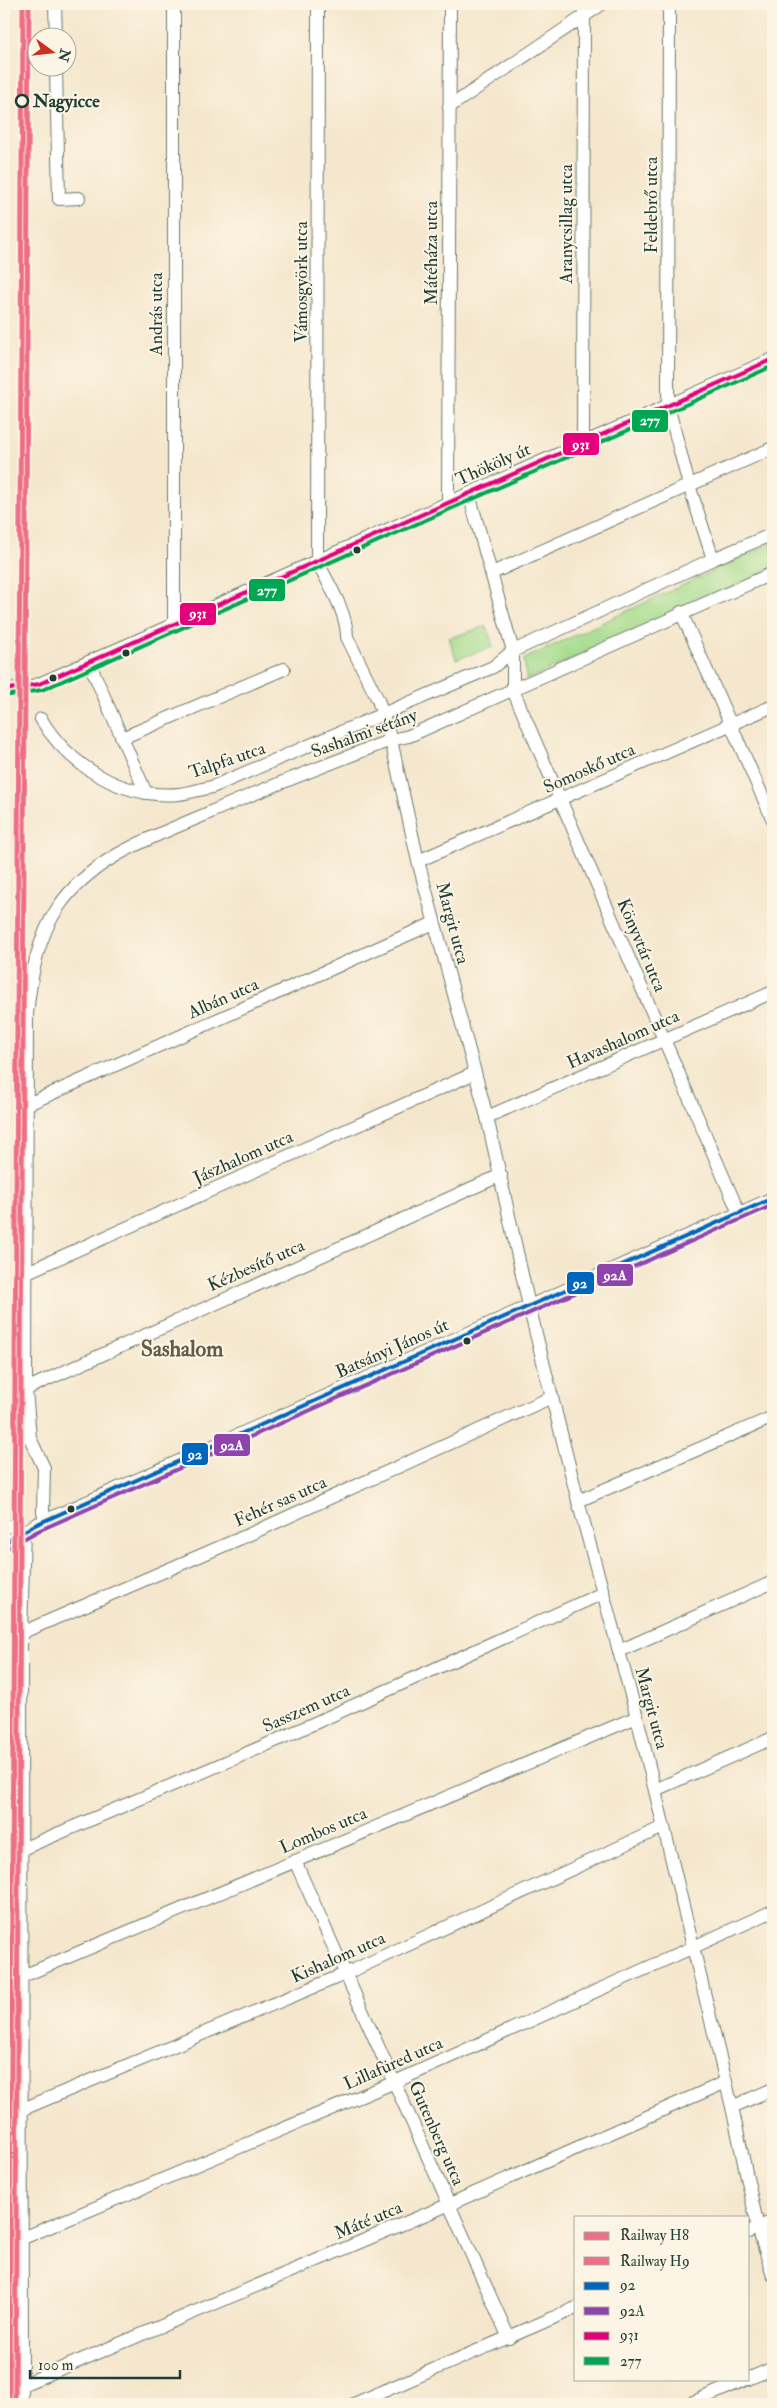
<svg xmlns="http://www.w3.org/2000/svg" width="777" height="2408" font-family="'IM FELL Double Pica',serif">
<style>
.green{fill:#a5dc8d;stroke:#628c60}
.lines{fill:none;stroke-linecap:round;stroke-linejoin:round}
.minor-casing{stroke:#6a786a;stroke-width:14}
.minor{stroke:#fff;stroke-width:12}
.bus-1-casing{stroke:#fcf5e5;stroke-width:8}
.bus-2-casing{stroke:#fcf5e5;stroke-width:8}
.bus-3-casing{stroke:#fcf5e5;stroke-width:8}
.bus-4-casing{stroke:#fcf5e5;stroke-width:8}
.bus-1{stroke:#0065bd;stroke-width:4}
.bus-2{stroke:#8e44ad;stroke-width:4}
.bus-3{stroke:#e5007d;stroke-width:4}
.bus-4{stroke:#00a651;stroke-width:4}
.rail-1-casing{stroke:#fcf5e5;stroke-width:9}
.rail-2-casing{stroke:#fcf5e5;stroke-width:9}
.rail-1{stroke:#ed6e86;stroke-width:5}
.rail-2{stroke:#ed6e86;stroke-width:5}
.stop-dot{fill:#fcf5e5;stroke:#1f3d34;stroke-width:2.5}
.bus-dot{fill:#1f3d34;stroke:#fcf5e5;stroke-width:2}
.labels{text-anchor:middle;stroke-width:4;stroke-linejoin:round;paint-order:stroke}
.stop-label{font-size:18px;font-weight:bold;fill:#1f3d34;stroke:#fcf5e5;text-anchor:start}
.street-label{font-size:18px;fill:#1f3d34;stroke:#fcf5e5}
.district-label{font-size:22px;font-weight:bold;fill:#635b4c;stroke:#fcf5e5}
.line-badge{stroke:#fcf5e5;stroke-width:2}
.badge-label{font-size:14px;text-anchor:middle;font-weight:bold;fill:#fff}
</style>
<rect width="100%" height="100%" fill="#fcf5e5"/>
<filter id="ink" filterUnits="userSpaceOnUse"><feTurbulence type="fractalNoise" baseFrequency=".02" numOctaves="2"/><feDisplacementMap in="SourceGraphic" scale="10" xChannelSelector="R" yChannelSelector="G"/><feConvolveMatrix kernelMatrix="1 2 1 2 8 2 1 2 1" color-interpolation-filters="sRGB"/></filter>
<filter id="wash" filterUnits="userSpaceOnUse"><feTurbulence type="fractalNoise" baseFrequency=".0096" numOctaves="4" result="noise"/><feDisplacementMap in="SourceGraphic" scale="20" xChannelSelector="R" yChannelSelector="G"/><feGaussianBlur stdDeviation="1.12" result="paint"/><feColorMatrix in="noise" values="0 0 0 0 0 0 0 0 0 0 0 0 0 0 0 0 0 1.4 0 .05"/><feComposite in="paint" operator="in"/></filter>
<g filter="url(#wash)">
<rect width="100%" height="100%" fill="#f5e7ce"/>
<g class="green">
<path d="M773 543V569L526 680 524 659Z"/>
<path d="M487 626 493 647 456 659 449 638Z"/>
</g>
</g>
<g filter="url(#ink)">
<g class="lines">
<defs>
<g id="minor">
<path d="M55 4 56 38"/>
<path d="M174 4V624"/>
<path d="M318 4 317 561C328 583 347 612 347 637L378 700 391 740 418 861 487 1117 529 1306 578 1501 637 1717 732 2107 758 2228 773 2275"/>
<path d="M669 4 668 406 689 485 713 559"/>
<path d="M56 68 59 199 79 198"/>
<path d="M449 107 602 4"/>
<path d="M583 444 584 4"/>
<path d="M469 494 513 651V690L739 1213"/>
<path d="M448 503 450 4"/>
<path d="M492 573 773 448"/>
<path d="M681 612 773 820"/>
<path d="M89 662 146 793"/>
<path d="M4 690 19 689 39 684 773 359"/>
<path d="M41 719C69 766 123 799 179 794 190 793 201 789 212 787L493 667 513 651 713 559 773 534"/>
<path d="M122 738 284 669"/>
<path d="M418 861 773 706"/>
<path d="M26 1105 434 923"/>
<path d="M487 1117 773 992"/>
<path d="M25 1273 475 1073"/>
<path d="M26 1389 501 1175"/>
<path d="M578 1501 773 1417"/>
<path d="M46 1521 43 1512 44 1468 30 1438 26 1389 27 1014C31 976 37 938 59 906 93 857 151 838 204 815 265 788 328 764 391 740L409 736 773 573"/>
<path d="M4 1525 24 1530"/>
<path d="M4 1543 35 1525 773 1198"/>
<path d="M21 1633 248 1535 552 1397"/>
<path d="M619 1651 773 1582"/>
<path d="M655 1790 773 1738"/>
<path d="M22 1849 266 1745 603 1593"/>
<path d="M295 1861 509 2338"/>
<path d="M23 1976 637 1717"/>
<path d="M732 2107 773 2089"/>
<path d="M23 2109 345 1974 663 1827"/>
<path d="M748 2232 773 2221"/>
<path d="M23 2238 395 2082 773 1911"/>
<path d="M748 2379 773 2368"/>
<path d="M22 2385 450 2204 726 2082"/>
<path d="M22 2404 21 1633 24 1530"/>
<path d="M354 2404 576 2308"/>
<path d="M689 2404 747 2379"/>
</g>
</defs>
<use href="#minor" class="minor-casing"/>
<use href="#minor" class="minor"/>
<defs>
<path id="bus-1" d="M4 1543 35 1525 773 1198"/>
<path id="bus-2" d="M7 1548 38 1531 773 1205"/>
<path id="bus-3" d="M4 690 39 684 773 359"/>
<path id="bus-4" d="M4 696 42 690 773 366"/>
</defs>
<use href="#bus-1" class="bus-1-casing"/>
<use href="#bus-2" class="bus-2-casing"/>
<use href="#bus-3" class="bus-3-casing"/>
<use href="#bus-4" class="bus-4-casing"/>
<use href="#bus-1" class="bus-1"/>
<use href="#bus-2" class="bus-2"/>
<use href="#bus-3" class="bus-3"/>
<use href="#bus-4" class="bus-4"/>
<defs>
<path id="rail-1" d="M9 2404 23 4"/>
<path id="rail-2" d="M15 2404 29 4"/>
</defs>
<use href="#rail-1" class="rail-1-casing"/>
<use href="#rail-2" class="rail-2-casing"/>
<use href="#rail-1" class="rail-1"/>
<use href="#rail-2" class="rail-2"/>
</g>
</g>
<circle class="stop-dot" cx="22" cy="101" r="6"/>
<g class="bus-dot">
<circle cx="357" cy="550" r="4.5"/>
<circle cx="126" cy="653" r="4.5"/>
<circle cx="53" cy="678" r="4.5"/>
<circle cx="467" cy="1341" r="4.5"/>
<circle cx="71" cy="1509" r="4.5"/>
</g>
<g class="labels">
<g class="stop-label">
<text x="33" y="107">Nagyicce</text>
</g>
<g class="street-label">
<text transform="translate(651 205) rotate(-90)" y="6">Feldebrő utca</text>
<text transform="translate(566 224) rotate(-90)" y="6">Aranycsillag utca</text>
<text transform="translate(431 253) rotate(-90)" y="6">Mátéháza utca</text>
<text transform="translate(301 282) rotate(-90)" y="6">Vámosgyörk utca</text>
<text transform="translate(156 314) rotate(-90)" y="6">András utca</text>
<text transform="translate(493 464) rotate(-24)" y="6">Thököly út</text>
<text transform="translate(364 733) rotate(-20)" y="6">Sashalmi sétány</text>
<text transform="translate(227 760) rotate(-19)" y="6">Talpfa utca</text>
<text transform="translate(589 768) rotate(-24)" y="6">Somoskő utca</text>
<text transform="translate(453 923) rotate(75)" y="6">Margit utca</text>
<text transform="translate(642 945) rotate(67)" y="6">Könyvtár utca</text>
<text transform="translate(223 998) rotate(-24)" y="6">Albán utca</text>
<text transform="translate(623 1039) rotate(-24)" y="6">Havashalom utca</text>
<text transform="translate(243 1157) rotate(-24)" y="6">Jászhalom utca</text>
<text transform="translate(256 1265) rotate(-24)" y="6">Kézbesítő utca</text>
<text transform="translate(392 1348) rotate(-24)" y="6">Batsányi János út</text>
<text transform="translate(280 1501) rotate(-24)" y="6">Fehér sas utca</text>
<text transform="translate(306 1708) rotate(-24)" y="6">Sasszem utca</text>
<text transform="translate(652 1708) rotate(75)" y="6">Margit utca</text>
<text transform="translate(323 1830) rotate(-23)" y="6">Lombos utca</text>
<text transform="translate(338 1957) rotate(-24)" y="6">Kishalom utca</text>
<text transform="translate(393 2063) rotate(-24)" y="6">Lillafüred utca</text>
<text transform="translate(437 2133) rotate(66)" y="6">Gutenberg utca</text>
<text transform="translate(368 2220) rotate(-23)" y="6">Máté utca</text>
</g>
<g class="district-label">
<text x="182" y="1356">Sashalom</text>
</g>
</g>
<g class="line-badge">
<rect x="631" y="409" width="38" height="24" rx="5" fill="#00a651"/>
<rect x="562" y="432" width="38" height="24" rx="5" fill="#e5007d"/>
<rect x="248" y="578" width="38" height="24" rx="5" fill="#00a651"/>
<rect x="179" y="602" width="38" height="24" rx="5" fill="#e5007d"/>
<rect x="596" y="1263" width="38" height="24" rx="5" fill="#8e44ad"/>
<rect x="566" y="1271" width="29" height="24" rx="5" fill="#0065bd"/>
<rect x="213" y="1433" width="38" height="24" rx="5" fill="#8e44ad"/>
<rect x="181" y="1442" width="28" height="24" rx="5" fill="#0065bd"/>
</g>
<g class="badge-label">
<text x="650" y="425">277</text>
<text x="581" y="449">931</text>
<text x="267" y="595">277</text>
<text x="198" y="618">931</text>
<text x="615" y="1280">92A</text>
<text x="580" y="1288">92</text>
<text x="232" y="1450">92A</text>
<text x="195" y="1459">92</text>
</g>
<rect width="777" height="2408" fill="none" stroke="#fcf5e5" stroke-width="20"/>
<rect x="574" y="2216" width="175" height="165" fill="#fcf5e5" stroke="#a4ab9e"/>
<rect x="584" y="2232" width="25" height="8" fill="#ed6e86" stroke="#a4ab9e"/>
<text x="620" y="2240" font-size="15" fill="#1f3d34">Railway H8</text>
<rect x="584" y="2257" width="25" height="8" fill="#ed6e86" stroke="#a4ab9e"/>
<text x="620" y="2266" font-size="15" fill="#1f3d34">Railway H9</text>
<rect x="584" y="2282" width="25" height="8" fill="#0065bd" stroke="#a4ab9e"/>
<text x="620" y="2290" font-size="15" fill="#1f3d34">92</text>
<rect x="584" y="2307" width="25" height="8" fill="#8e44ad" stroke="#a4ab9e"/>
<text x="620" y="2316" font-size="15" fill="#1f3d34">92A</text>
<rect x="584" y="2332" width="25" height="8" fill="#e5007d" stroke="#a4ab9e"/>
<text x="620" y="2340" font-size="15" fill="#1f3d34">931</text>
<rect x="584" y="2357" width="25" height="8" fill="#00a651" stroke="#a4ab9e"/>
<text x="620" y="2366" font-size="15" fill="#1f3d34">277</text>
<g transform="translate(52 52) rotate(105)"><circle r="24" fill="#fcf5e5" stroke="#a4ab9e"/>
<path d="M0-4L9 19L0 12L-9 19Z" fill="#c8321e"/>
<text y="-8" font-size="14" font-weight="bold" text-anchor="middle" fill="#1f3d34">N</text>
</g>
<path d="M30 2370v8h150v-8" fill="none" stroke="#1f3d34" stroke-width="2.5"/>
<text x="38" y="2370" font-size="15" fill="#1f3d34" stroke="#fcf5e5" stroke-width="4" paint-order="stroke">100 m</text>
</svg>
